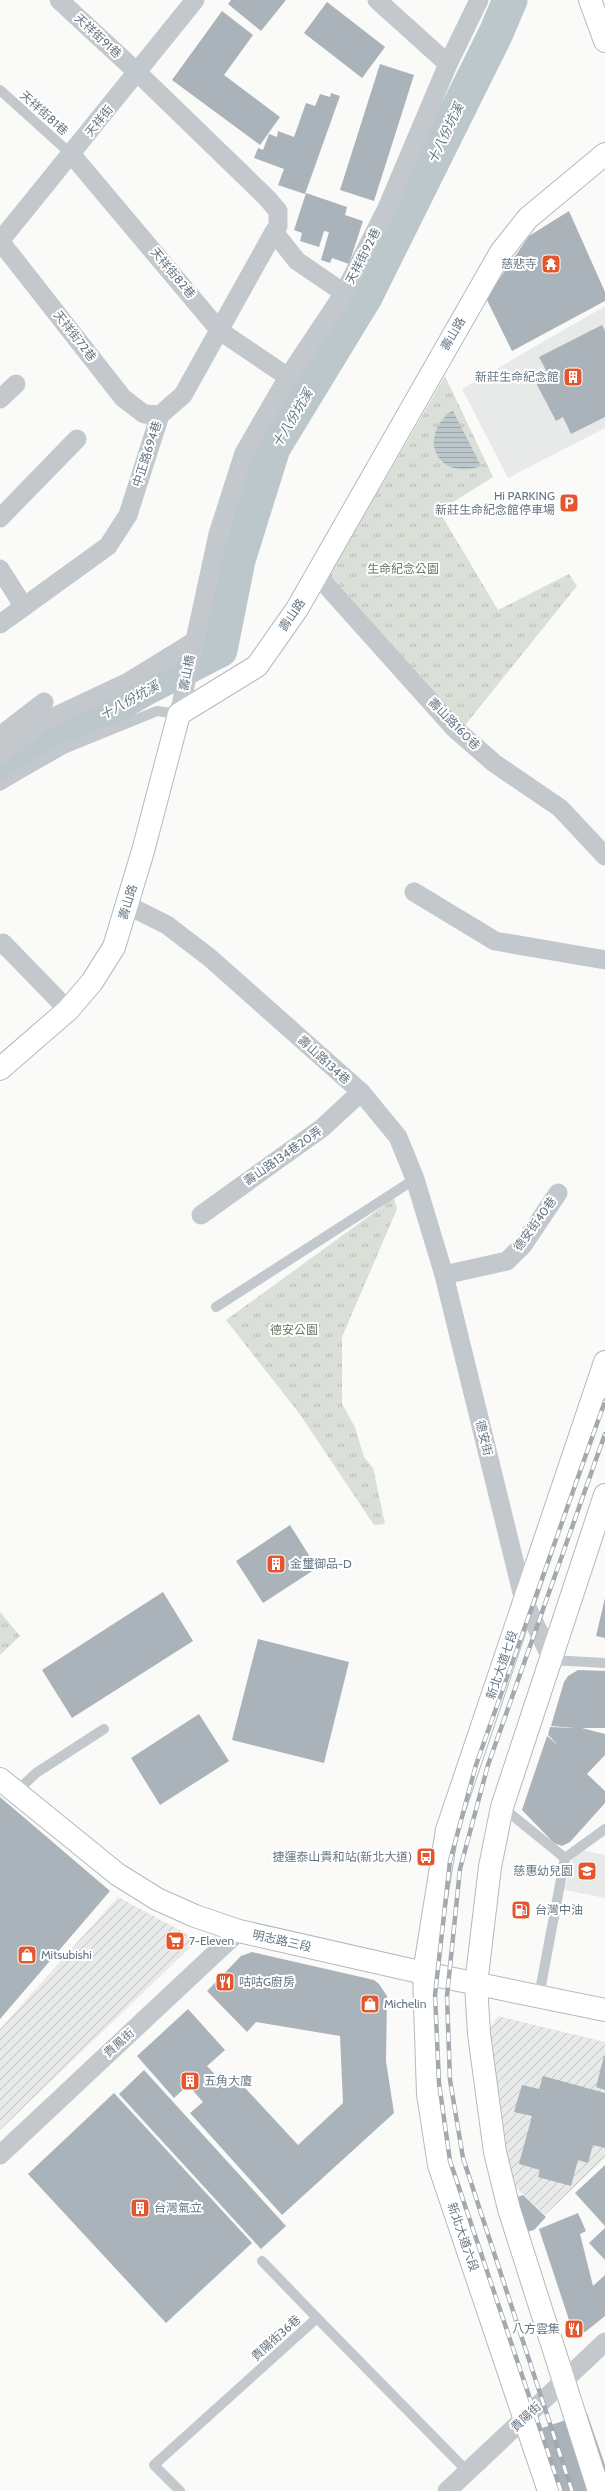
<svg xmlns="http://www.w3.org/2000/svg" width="605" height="2491" font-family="Cabin,'Noto Sans TC',sans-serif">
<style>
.built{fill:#e8e9e9}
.industrial{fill:url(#industrial-furrows)}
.park{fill:url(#park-tufts)}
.water{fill:url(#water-rules)}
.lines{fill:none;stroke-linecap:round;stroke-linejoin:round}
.river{stroke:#bbc7cb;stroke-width:35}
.building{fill:#aab3b9}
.secondary-casing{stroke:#b3babf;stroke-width:24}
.primary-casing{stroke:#b5babe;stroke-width:24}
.lane{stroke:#c3c8cc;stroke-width:10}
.street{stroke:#c3c8cc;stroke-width:19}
.secondary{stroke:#fff;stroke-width:22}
.primary{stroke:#fff;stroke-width:22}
.rail-casing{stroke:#a2aab0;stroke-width:4.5}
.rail{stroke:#fff;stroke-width:3;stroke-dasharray:9;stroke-linecap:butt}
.labels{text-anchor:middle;stroke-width:4;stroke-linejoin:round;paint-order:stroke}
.street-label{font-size:12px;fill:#657683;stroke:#fff}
.poi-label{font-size:12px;fill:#657683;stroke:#fff;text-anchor:start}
.park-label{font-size:12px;fill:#687a64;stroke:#fff}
.water-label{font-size:13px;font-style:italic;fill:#60757c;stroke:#fff}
</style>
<defs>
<pattern id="industrial-furrows" width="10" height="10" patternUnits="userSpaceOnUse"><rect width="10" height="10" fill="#e8e9e9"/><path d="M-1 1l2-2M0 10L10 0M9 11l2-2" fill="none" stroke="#c0c1c2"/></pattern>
<pattern id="park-tufts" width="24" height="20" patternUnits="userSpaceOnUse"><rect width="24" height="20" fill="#dadfd7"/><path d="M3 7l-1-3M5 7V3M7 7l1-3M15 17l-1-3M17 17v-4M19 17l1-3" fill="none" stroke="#b4b9b4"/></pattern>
<pattern id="water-rules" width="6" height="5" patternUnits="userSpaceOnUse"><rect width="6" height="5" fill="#bbc7cb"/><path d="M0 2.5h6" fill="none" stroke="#9ca6aa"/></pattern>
</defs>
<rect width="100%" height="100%" fill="#fafaf8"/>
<g class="built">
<path d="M605 306V428L508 478 462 389Z"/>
<path d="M582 1850 605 1855V1898L565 1890 571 1861Z"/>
</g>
<g class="industrial">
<path d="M118 1897 198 1940 0 2130V2029Z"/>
<path d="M498 2016 605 2042V2158L545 2215 510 2182 485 2034Z"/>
</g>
<g class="park">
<path d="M445 376 493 477 439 511 498 610 569 574 577 586 462 729 329 576Z"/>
<path d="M394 1198 397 1209 342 1337V1404L355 1427 364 1457 373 1468 385 1524 374 1525 299 1413 226 1320Z"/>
<path d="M0 1612 20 1636 0 1655Z"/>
</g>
<path class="water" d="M453 410V411L481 466C437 482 416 436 453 410Z"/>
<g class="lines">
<path class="river" d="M0 771 144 689 220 650 238 560 273 448 365 297 496 33 510 0"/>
</g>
<g class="building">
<path d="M231 0H286L261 31 228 4Z"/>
<path d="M327 2 385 47 362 78 304 33Z"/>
<path d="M222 11 253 35 224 75 280 117 260 145 172 80Z"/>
<path d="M380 64 414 75 374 201 340 190Z"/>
<path d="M331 93 340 96 305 194 278 185 284 169 254 158 258 148 263 150 269 134 277 137 278 131 294 137 306 103 315 106 320 94 330 97Z"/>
<path d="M306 193 347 207 345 215 363 221 349 264 332 258 330 263 321 260 329 232 324 231 319 247 300 241 302 233 294 230Z"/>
<path d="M569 211 605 292V301L512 351 486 298 529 236Z"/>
<path d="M602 325 605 331V417L571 434 563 417 556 421 535 381 548 374 539 357Z"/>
<path d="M290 1525 317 1568 263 1603 236 1561Z"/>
<path d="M163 1592 193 1641 72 1718 42 1670Z"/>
<path d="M605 1598V1638L596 1636Z"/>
<path d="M258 1639 349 1662 324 1763 232 1740Z"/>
<path d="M578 1670 605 1671V1728H582L605 1734V1755L587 1774 605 1791V1803L570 1842 562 1846 554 1843 522 1810 547 1736 559 1746 548 1735 550 1727 575 1728 551 1726 564 1682 568 1676Z"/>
<path d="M199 1714 229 1761 160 1805 131 1758Z"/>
<path d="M0 1797 110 1891 0 2019Z"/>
<path d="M252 1952 374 1980 379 1984 387 1996 386 2061 394 2113 282 2215 190 2113 203 2102 188 2085 174 2098 137 2056 188 2009 225 2050 207 2066 226 2086 235 2077 298 2145 343 2103 340 2036 256 2022 247 2032 207 1991 241 1956Z"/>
<path d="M604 2056H605V2090L596 2087Z"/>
<path d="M144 2070 286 2226 261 2249 119 2094Z"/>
<path d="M543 2076 605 2093V2148L593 2145 588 2163 578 2160 571 2186 538 2177 540 2170 519 2164 532 2116 514 2112 522 2085 539 2089Z"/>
<path d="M114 2093 252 2243 166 2323 28 2174Z"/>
<path d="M605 2165V2226L575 2193Z"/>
<path d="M523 2195 546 2217 534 2230 522 2233 512 2199Z"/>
<path d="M578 2213 586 2231 580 2234 593 2286 605 2275V2316L585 2332H579L571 2326 539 2229Z"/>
<path d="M605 2228V2260L589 2243Z"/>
<path d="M587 2413 605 2465V2491H537L518 2436Z"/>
</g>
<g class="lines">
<defs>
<g id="secondary">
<path d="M0 1069 68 1010 92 982 114 947 143 851 179 714 257 666 297 609 501 252 528 218 605 154"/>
<path d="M0 1779 117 1874 157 1899 195 1916 239 1931 424 1973 605 2010"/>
</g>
<g id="primary">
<path d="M590 0 605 41"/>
<path d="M549 2491 439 2165 428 2094 424 1973 447 1830 605 1362"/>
<path d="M599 2491 509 2209 495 2152 479 2034 476 1984 490 1867 502 1807 605 1495"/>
</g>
</defs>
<use href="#secondary" class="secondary-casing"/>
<use href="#primary" class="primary-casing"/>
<g class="lane">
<path d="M0 90 72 155"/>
<path d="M0 786 56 752 157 711 179 714"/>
<path d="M216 1307 415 1179"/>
<path d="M552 1660 605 1663"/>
<path d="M16 1792 36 1773 104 1729"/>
<path d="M502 1807 565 1858"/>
<path d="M539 1996 565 1858 605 1829"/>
<path d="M262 2261 317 2318"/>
<path d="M180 2491 154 2465 317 2318 468 2472"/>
</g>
<g class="street">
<path d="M59 0 138 73 267 198 278 211V226L274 232 297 261 344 293"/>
<path d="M377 0 448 64"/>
<path d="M72 155 220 331 288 377"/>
<path d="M0 241 195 0"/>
<path d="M0 241 123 398 144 414 160 415"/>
<path d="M0 399 16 384"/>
<path d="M0 518 77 439"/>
<path d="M0 569 24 607"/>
<path d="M317 575 454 728 494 763 560 808 605 856"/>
<path d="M0 624 108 546 128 515 160 415 183 395 274 232"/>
<path d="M179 714 218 534 244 453 288 377 344 293 387 208 448 64 479 0"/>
<path d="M0 736 44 702"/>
<path d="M0 755 43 722 128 682 193 642"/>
<path d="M414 892 495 941 605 960"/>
<path d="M127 905 167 925 210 958 361 1092 398 1137 415 1179 444 1275 524 1601 552 1660"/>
<path d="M0 945 3 943 68 1010"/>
<path d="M201 1215 322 1128 361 1092"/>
<path d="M444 1275 507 1261 523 1245 558 1193"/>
<path d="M0 2155 239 1931"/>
<path d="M447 2491 605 2342"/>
</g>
<use href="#secondary" class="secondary"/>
<use href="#primary" class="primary"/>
<defs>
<g id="rail">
<path d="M561 2491 450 2161 439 2083 435 1995 450 1861 476 1765 605 1401"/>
<path d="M572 2491 463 2158 450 2080 447 1996 460 1869 488 1765 605 1434"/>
</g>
</defs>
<use href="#rail" class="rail-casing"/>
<use href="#rail" class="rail"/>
</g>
<defs>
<symbol id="temple-square" viewBox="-11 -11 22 22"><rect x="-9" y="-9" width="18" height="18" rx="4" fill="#e4572e" stroke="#fff"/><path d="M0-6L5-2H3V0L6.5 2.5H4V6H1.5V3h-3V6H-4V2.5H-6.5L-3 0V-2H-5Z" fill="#fff"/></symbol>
<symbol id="building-square" viewBox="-11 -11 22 22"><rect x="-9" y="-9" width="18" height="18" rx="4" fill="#e4572e" stroke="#fff"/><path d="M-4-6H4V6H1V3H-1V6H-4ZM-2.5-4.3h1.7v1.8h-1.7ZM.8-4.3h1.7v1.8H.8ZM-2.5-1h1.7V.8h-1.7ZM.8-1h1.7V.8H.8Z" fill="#fff"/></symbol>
<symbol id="parking-square" viewBox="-11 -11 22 22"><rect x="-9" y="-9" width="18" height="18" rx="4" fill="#e4572e" stroke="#fff"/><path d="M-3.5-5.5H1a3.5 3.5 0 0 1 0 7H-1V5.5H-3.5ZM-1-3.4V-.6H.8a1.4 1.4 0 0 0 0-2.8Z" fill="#fff"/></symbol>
<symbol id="bus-square" viewBox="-11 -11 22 22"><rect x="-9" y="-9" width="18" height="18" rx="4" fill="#e4572e" stroke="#fff"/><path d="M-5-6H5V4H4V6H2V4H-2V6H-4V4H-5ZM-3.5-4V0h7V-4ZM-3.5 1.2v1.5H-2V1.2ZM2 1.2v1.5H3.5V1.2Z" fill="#fff"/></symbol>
<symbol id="school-square" viewBox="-11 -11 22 22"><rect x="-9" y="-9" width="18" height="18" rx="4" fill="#e4572e" stroke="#fff"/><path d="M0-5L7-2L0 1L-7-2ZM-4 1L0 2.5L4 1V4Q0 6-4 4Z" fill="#fff"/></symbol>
<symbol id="fuel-square" viewBox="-11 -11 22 22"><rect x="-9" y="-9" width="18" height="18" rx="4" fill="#e4572e" stroke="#fff"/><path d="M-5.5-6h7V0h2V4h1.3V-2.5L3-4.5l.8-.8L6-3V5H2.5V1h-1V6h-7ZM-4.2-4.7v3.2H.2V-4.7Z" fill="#fff"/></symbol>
<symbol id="supermarket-square" viewBox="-11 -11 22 22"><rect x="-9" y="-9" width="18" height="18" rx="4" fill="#e4572e" stroke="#fff"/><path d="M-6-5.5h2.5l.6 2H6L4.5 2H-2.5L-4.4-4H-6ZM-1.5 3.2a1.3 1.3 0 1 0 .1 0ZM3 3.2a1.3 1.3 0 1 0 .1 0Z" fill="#fff"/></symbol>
<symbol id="shop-square" viewBox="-11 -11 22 22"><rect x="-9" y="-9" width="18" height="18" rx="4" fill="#e4572e" stroke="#fff"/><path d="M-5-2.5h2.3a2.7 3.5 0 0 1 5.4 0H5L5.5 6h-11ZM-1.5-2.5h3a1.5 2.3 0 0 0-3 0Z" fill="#fff"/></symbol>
<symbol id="restaurant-square" viewBox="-11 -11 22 22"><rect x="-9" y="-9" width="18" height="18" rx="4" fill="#e4572e" stroke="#fff"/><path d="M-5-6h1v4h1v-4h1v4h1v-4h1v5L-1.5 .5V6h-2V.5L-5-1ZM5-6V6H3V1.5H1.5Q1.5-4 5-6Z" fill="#fff"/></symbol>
</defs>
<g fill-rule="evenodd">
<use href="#temple-square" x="540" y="253" width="22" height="22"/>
<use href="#building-square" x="562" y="366" width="22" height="22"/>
<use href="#parking-square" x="558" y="492" width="22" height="22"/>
<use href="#building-square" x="265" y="1553" width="22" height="22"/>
<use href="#bus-square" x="415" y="1846" width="22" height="22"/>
<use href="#school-square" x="576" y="1860" width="22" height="22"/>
<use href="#fuel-square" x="510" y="1899" width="22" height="22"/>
<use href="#supermarket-square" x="164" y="1930" width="22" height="22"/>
<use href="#shop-square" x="16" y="1944" width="22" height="22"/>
<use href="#restaurant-square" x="214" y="1971" width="22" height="22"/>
<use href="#shop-square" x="359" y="1993" width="22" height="22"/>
<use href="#building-square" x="179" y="2070" width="22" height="22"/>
<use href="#building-square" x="129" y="2197" width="22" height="22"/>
<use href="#restaurant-square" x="563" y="2318" width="22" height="22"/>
</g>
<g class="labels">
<g class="street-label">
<text transform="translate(98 36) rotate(43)" y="4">天祥街91巷</text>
<text transform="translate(44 113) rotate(42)" y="4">天祥街81巷</text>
<text transform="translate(99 121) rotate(-51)" y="4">天祥街</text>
<text transform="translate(363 256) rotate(-63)" y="4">天祥街92巷</text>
<text transform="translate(173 273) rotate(50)" y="4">天祥街82巷</text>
<text transform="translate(453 334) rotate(-60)" y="4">壽山路</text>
<text transform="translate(75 336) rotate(52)" y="4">天祥街72巷</text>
<text transform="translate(147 454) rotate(-72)" y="4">中正路694巷</text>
<text transform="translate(292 615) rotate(-56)" y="4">壽山路</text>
<text transform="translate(187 673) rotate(-79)" y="4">壽山橋</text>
<text transform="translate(454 724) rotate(45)" y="4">壽山路160巷</text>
<text transform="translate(128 902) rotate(-73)" y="4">壽山路</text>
<text transform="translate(324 1060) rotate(42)" y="4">壽山路134巷</text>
<text transform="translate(283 1156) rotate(-35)" y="4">壽山路134巷20弄</text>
<text transform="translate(535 1224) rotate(-54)" y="4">德安街40巷</text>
<text transform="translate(484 1438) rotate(76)" y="4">德安街</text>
<text transform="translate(502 1665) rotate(-71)" y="4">新北大道七段</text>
<text transform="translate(282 1941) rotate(13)" y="4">明志路三段</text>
<text transform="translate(119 2043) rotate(-42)" y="4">貴鳳街</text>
<text transform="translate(463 2237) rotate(71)" y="4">新北大道六段</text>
<text transform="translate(276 2338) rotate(-42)" y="4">貴陽街36巷</text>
<text transform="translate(526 2417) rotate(-43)" y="4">貴陽街</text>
</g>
<g class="poi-label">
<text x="537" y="268" text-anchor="end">慈悲寺</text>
<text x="559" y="381" text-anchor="end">新莊生命紀念館</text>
<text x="555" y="500" text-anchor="end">Hi PARKING<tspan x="555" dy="14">新莊生命紀念館停車場</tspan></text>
<text x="290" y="1568">金璽御品-D</text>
<text x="412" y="1861" text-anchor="end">捷運泰山貴和站(新北大道)</text>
<text x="573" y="1875" text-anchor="end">慈惠幼兒園</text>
<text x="535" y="1914">台灣中油</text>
<text x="189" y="1945">7-Eleven</text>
<text x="41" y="1959">Mitsubishi</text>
<text x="239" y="1986">咕咕G廚房</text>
<text x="384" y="2008">Michelin</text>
<text x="204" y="2085">五角大廈</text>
<text x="154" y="2212">台灣氣立</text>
<text x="560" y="2333" text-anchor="end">八方雲集</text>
</g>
<g class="park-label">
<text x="403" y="573">生命紀念公園</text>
<text x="294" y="1334">德安公園</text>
</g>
<g class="water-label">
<text transform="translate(445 133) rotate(-64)" y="5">十八份坑溪</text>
<text transform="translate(292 418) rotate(-59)" y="5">十八份坑溪</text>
<text transform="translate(129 700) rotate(-29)" y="5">十八份坑溪</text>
</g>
</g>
</svg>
